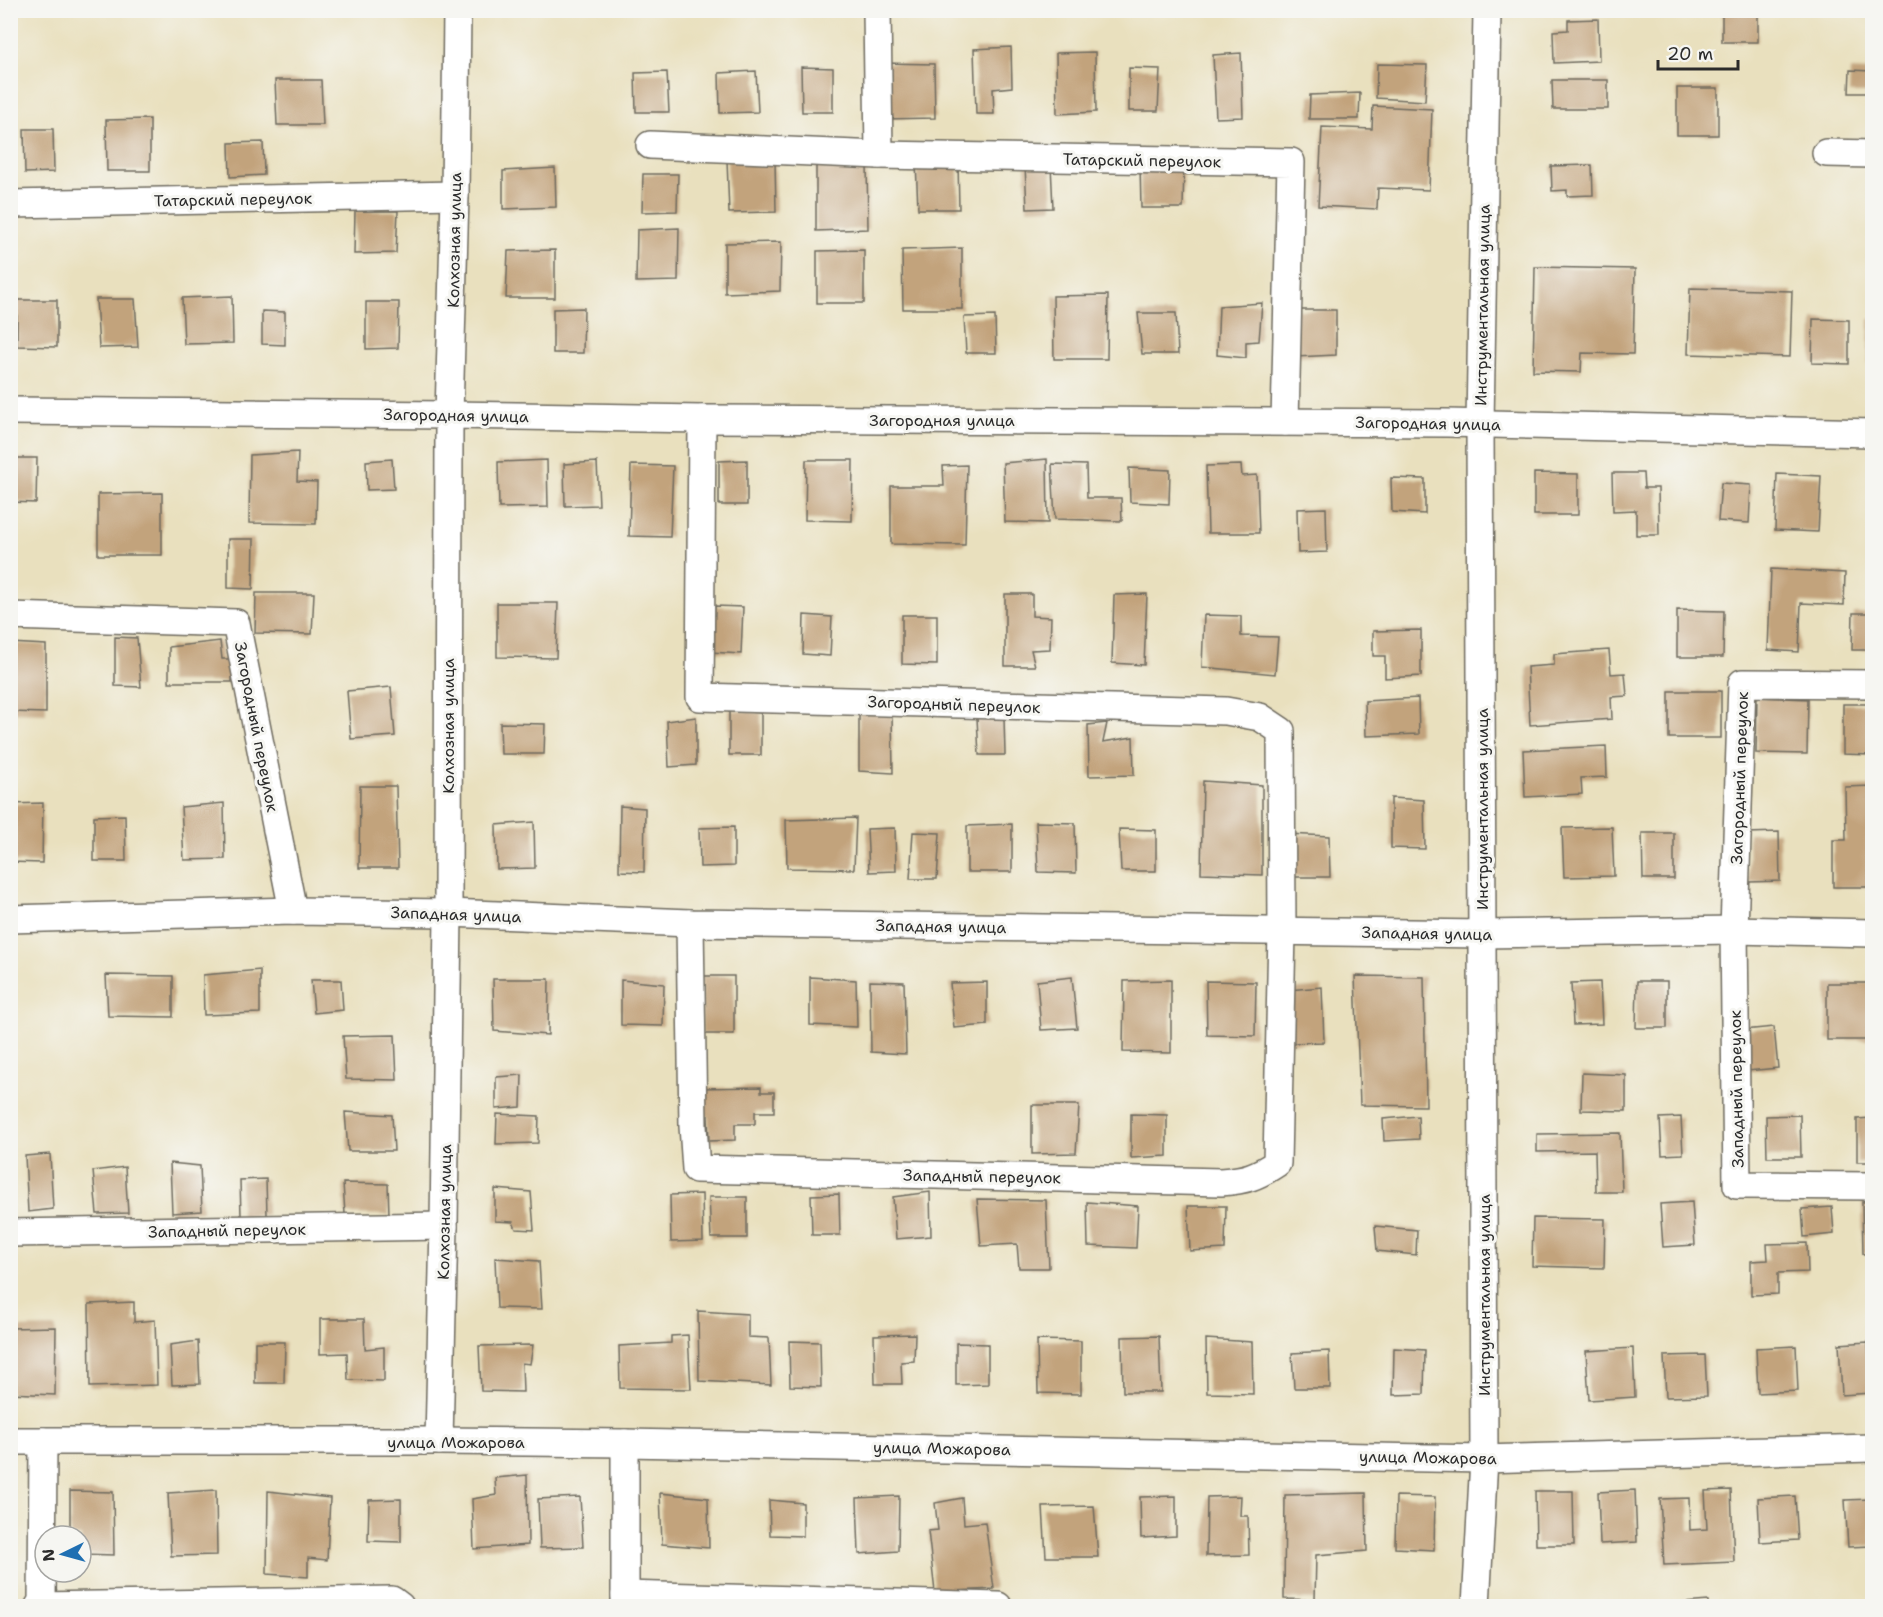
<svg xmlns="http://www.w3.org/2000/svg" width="1883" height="1617" font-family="'Shantell Sans',sans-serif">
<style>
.building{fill:#c2a37b}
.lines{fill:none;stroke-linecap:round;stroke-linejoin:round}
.minor-casing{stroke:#6e6a5e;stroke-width:30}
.minor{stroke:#fff;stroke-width:27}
.labels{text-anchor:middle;stroke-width:6;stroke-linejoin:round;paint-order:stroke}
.street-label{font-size:16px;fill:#2b2b2b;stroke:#f6f6f2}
</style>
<rect width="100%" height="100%" fill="#f6f6f2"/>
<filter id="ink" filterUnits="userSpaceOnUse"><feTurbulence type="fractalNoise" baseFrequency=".0167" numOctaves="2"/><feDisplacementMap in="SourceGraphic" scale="12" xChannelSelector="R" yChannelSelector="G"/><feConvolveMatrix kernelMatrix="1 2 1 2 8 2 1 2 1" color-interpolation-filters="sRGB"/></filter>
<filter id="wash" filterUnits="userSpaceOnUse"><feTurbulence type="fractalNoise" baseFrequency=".008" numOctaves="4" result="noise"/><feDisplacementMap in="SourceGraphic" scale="24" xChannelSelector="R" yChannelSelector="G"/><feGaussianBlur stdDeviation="1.35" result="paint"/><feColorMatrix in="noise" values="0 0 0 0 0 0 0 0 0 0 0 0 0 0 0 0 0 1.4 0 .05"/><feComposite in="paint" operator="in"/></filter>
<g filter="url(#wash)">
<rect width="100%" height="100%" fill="#e9e0be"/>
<g id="blocks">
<g class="building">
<path d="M751 10H778V13L751 12Z"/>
<rect x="1722" y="10" width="36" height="32"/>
<path d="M1598 19 1599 61 1554 63 1553 31 1568 30V20Z"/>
<path d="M1011 47 1012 87 993 89 994 114H976L974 49Z"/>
<path d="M1095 52 1096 112 1057 114 1056 53Z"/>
<path d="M1241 53 1243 117 1216 118 1213 55Z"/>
<path d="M883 63 934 64 935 118 883 119Z"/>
<path d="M1377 64 1427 65 1425 101 1376 98Z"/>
<path d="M801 67 833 68V112H802Z"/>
<path d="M1129 68 1160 69 1158 111H1129Z"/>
<path d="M1850 70 1872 71V135H1869L1870 93H1849Z"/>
<path d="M756 71 758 112 720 113 719 73Z"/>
<path d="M667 72 669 112H636L635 73Z"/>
<path d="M275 80H321L323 125H277Z"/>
<path d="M1552 80H1608V109H1553Z"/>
<rect x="1677" y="88" width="41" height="47"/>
<path d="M1360 93 1359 119H1309L1310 95Z"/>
<path d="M1373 106 1432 109 1429 190 1378 188 1377 209 1318 206 1322 127 1372 129Z"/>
<path d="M150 119V171H107L106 120Z"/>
<path d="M24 129H53L54 172 25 173Z"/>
<path d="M263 142 264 175 230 177 229 143Z"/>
<path d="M727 160 775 161 776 212 729 213Z"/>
<path d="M916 161 958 162 959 209H918Z"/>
<path d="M816 163H867L868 229 816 231Z"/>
<path d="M1025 165H1051L1053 208 1027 209Z"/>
<path d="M1140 165 1184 166 1183 208H1141Z"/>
<path d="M1592 165 1593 195 1567 196V190L1552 191 1551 166Z"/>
<path d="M555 168 556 207 503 209V171Z"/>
<path d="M643 174H678L677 211 642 212Z"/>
<path d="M355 211H398L396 253 354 254Z"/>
<path d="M679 228 678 281 636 282 637 230Z"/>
<path d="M781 242 780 291 725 293V243Z"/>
<path d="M962 248V309H903L902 250Z"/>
<path d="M555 250V298H506L508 251Z"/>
<path d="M864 250V303H817V251Z"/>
<path d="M1535 267 1635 269 1633 354 1582 353 1581 372 1533 371Z"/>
<path d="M1690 288 1792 291 1790 357 1688 354Z"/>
<path d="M1108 295 1107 359H1054L1053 296Z"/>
<path d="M232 296 233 343 184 344 182 298Z"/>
<path d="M96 299H135L138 347 99 348Z"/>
<path d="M17 300H57V347L17 346Z"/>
<path d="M366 302H399L398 348 366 349Z"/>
<path d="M1262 303 1259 341 1246 342V358L1217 355 1219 306Z"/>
<path d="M584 308 583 353H553V309Z"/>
<path d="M1295 310H1336V355L1295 357Z"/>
<path d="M262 311 285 312V345L262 344Z"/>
<path d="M1138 313H1176L1178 354H1142Z"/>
<path d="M995 316 996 353H966L964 317Z"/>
<path d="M1813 319 1849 320V364L1812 363Z"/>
<path d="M1869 319H1872V363H1868Z"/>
<path d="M298 452 297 481 317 482 316 524 249 523 250 455Z"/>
<path d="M10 458H37L36 503 10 502Z"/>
<path d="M392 459 394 489 367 490 366 461Z"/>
<path d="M1047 459 1048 523 1005 522 1003 463Z"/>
<path d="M547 460 548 507 499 508 498 462Z"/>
<path d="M747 460V505H719V461Z"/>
<path d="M806 460H853L852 521 805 520Z"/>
<path d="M597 462 599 505 565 506 564 464Z"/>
<path d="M1052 464 1086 465 1087 498H1121L1122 521 1055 519Z"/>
<path d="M631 465 673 466 670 537 629 536Z"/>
<path d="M967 465 965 545 891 544V486H944L943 466Z"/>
<path d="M1241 465 1242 476 1257 475 1259 533H1208L1206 466Z"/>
<path d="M1129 468 1170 470 1169 504 1130 502Z"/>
<path d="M1534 473 1578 474V515H1534Z"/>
<path d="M1612 473H1643L1644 488H1658L1659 535H1636V510L1613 511Z"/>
<path d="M1777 474 1821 476 1818 532 1775 530Z"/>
<path d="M1391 478 1425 479V514L1392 512Z"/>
<path d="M1721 483 1751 485 1749 523 1718 521Z"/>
<path d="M162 493V555H98V494Z"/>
<path d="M1326 508 1327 552 1298 553 1297 509Z"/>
<path d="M228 539H254L253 589 228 588Z"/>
<path d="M1771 569 1845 573 1844 605 1801 603 1799 652 1768 650Z"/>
<path d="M256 593H314L312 634 255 633Z"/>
<path d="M1005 594H1032V616L1051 617 1050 649 1031 650 1035 666H1005Z"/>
<path d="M1147 594 1144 665 1112 663 1114 595Z"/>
<path d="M497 603H558L556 658 497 657Z"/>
<path d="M715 606 743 607 741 654 711 652Z"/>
<path d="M1677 610 1724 611 1723 657H1677Z"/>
<path d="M1853 613H1872V650H1852Z"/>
<path d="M804 615 832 617 830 656 803 654Z"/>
<path d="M902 615H937V665L902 664Z"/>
<path d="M1204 615 1241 616V636L1278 637 1275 674 1202 667Z"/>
<path d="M1421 630V676L1385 678V656H1373V631Z"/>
<path d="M115 637 137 638 141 687 115 686Z"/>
<path d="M220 641 222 659H233L232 682H169V647Z"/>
<path d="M10 643 46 645V713L10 712Z"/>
<path d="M1609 650 1611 674 1625 673 1627 696 1611 697 1612 719 1530 725 1527 667 1554 665V654Z"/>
<path d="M391 687 395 736 351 739 347 691Z"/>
<rect x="1669" y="691" width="52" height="47"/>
<path d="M1757 697 1808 699 1807 754 1756 753Z"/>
<path d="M1418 698 1419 734 1366 736 1365 701Z"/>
<path d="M1843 704H1872V755L1843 754Z"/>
<path d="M729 710 761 713V755H729Z"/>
<path d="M859 713H892L893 773 859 771Z"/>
<path d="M696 717V765L669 767 667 721Z"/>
<path d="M977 718H1004L1005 755H979Z"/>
<path d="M500 723 545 724 544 754H501Z"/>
<path d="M1107 723 1103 742 1133 737 1134 775 1089 776 1088 725Z"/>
<path d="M1606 746 1607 777 1581 778 1582 794 1525 797 1523 750Z"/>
<path d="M1203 781 1262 785V875L1201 873Z"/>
<path d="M360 786H396L398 868H359Z"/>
<path d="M1872 786V839L1868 840 1869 887H1833V840H1846L1845 787Z"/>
<path d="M1391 798 1424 800 1425 849 1391 848Z"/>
<path d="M43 803 42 863 10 862V804Z"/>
<path d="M224 803 225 859 184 860 181 807Z"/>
<path d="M620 806 645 808 644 872 619 871Z"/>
<path d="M125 815 126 861H94V816Z"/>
<path d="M856 818 854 869 787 868 786 820Z"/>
<path d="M534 822 535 868 497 869 496 825Z"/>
<path d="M1036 822 1075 823 1076 873 1038 872Z"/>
<path d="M1012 824V872H967V826Z"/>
<path d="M734 827V866L700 867 699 828Z"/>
<path d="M1612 827 1614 876 1564 877 1562 828Z"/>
<path d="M895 828 896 871 869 872 867 829Z"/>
<path d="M1119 829 1156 830V871H1121Z"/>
<path d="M913 832 940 833 937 879H910Z"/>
<path d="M1779 832 1780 881 1749 882 1748 833Z"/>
<path d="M1642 833H1674V879H1643Z"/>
<path d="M1286 834 1329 836 1330 877H1287Z"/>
<path d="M260 970V1013L204 1015 203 975Z"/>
<path d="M106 975 173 976V1017L108 1016Z"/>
<path d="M701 976H734V1034H702Z"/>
<path d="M1355 976 1424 977 1426 1106 1360 1105Z"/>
<path d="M810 977 856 980 857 1027 810 1025Z"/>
<path d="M1072 977 1077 1028 1041 1030 1037 981Z"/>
<path d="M493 979H549L548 1035 494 1031Z"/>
<path d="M311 980H341L343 1010 314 1013Z"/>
<path d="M621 980 664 984 663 1026 621 1025Z"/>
<path d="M1171 980V1053L1123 1052 1124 981Z"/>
<path d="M870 981 904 982 906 1054 871 1052Z"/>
<path d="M1206 981 1256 982 1255 1036 1207 1035Z"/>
<path d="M1637 981H1667V1028H1636Z"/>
<path d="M987 982V1025L954 1028 950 983Z"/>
<path d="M1600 982 1602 1024 1573 1025 1571 983Z"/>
<rect x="1827" y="983" width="45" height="57"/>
<path d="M1322 987 1324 1042 1289 1043 1288 990Z"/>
<path d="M1774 1027 1778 1068 1747 1071 1744 1030Z"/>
<path d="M395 1035 397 1080 346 1079 343 1036Z"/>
<path d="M1582 1073 1626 1075V1111L1581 1110Z"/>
<path d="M522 1075 521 1107 496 1109V1077Z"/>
<path d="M761 1087V1092H774V1112H755V1124H735V1140L709 1141 708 1116 702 1117 701 1088Z"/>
<path d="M1032 1105H1079L1076 1153 1032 1154Z"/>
<path d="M345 1112 392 1115 394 1151H348Z"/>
<path d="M497 1114 539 1116 538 1143 496 1144Z"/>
<path d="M1131 1114 1167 1115V1156L1131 1158Z"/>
<path d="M1800 1115 1801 1157H1767L1766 1116Z"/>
<path d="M1418 1116 1419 1139 1384 1141 1383 1119Z"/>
<path d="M1681 1117 1683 1154 1662 1155 1660 1118Z"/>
<path d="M1872 1118V1162H1857V1119Z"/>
<path d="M1620 1133 1622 1192H1596L1595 1151 1537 1152V1134Z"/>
<path d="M50 1154 53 1209 28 1212 25 1156Z"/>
<path d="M170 1163 200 1166 202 1211 172 1213Z"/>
<path d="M125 1167 128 1213 97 1214 93 1171Z"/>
<path d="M266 1179 267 1215 241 1216 240 1180Z"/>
<path d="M343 1183 388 1184 389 1215 345 1214Z"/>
<path d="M495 1189 531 1192 534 1230 516 1229 513 1222 495 1221Z"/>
<path d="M930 1192 931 1236 896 1239 893 1197Z"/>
<path d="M702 1194 703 1241 671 1242 670 1195Z"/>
<path d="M839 1194 840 1235H812L811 1195Z"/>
<path d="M709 1197H747V1238H711Z"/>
<path d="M977 1199 1046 1200 1049 1268H1019L1017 1244 981 1246Z"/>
<path d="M1087 1202 1138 1206 1136 1248 1088 1246Z"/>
<path d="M1692 1202 1695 1245 1663 1247 1660 1204Z"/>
<path d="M1862 1202H1872V1254H1863Z"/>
<path d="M1188 1206H1226L1225 1249 1190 1251Z"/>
<path d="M1832 1207 1834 1234 1804 1237 1802 1209Z"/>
<path d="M1533 1218 1605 1219 1604 1268 1532 1266Z"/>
<path d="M1375 1226 1417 1230 1416 1255 1377 1251Z"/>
<path d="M1807 1243 1808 1272 1778 1273V1294L1751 1295V1261L1768 1260 1767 1244Z"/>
<path d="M495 1258 539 1261 542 1309 497 1308Z"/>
<path d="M134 1302V1322L155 1320 157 1385 90 1387 89 1304Z"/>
<path d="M698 1311 748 1314V1337L769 1338 771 1385 699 1381Z"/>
<path d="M320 1319H364L365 1349 384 1347V1381L348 1380 347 1353 320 1354Z"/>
<path d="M56 1327 55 1395 10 1393V1328Z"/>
<path d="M915 1334 914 1361 901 1362 902 1384H875L874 1335Z"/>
<path d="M688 1335 691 1389 620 1388 619 1346 671 1343V1336Z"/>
<path d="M1159 1336 1161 1392H1123L1122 1337Z"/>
<path d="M1206 1339 1252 1342 1253 1394 1207 1393Z"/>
<path d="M1037 1340 1081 1341V1394L1038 1393Z"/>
<path d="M198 1341 200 1384 172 1385 170 1345Z"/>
<path d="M789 1341 820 1342 821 1387 790 1386Z"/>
<path d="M255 1342H285L284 1383H255Z"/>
<path d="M1868 1342 1871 1393 1842 1395 1839 1344Z"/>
<path d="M956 1343 988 1344V1384L956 1385Z"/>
<path d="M533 1345 530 1364 522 1363 523 1392 481 1391 479 1346Z"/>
<path d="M1796 1346 1798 1391 1758 1393 1756 1348Z"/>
<path d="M1394 1348 1425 1350 1424 1394 1393 1395Z"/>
<path d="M1633 1348 1635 1397 1589 1400 1586 1351Z"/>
<path d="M1329 1351 1330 1388H1294L1292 1353Z"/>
<path d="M1705 1355 1707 1396 1666 1397 1664 1356Z"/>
<path d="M527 1475 528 1545 474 1549 472 1499 496 1495 495 1478Z"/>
<path d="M216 1490 217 1555 171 1556 168 1493Z"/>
<path d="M1635 1490 1637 1542 1600 1544 1598 1492Z"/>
<path d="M1731 1490 1734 1562 1664 1565 1660 1499 1689 1498 1690 1530 1707 1529 1705 1491Z"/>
<path d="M70 1491 113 1492 114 1555 81 1554V1536H70Z"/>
<path d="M268 1491 330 1498 327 1560 308 1558V1577L267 1574Z"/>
<path d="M1535 1491H1573L1574 1545H1536Z"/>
<path d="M660 1493 708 1498 709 1548 662 1544Z"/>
<path d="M1366 1493 1367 1551 1316 1555 1315 1600 1284 1599 1285 1495Z"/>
<path d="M899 1496 898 1551 859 1554 857 1498Z"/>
<path d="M1176 1496V1536L1141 1538 1140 1497Z"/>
<path d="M1241 1496 1240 1516H1248L1249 1555 1206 1556 1207 1497Z"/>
<path d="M1396 1496 1435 1497 1434 1550 1395 1548Z"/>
<path d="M1795 1496 1798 1540 1760 1542 1758 1498Z"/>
<path d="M580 1497 583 1547 540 1548 538 1499Z"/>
<path d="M962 1498 964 1524 985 1522 994 1589 935 1592 928 1531 938 1530 935 1503Z"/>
<path d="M401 1499V1542L368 1541 369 1500Z"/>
<path d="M1872 1499V1546L1848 1547 1845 1500Z"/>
<path d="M769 1500 803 1503V1536L770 1535Z"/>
<path d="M1094 1506 1098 1557H1046L1043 1507Z"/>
<path d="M1708 1601V1606H1660V1605Z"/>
</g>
</g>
</g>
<g filter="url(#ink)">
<use href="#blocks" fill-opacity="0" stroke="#6e6a5e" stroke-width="1.5"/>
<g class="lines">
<defs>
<g id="minor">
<path d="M877 10 879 155"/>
<path d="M650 145 879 155 1291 162 1285 422"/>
<path d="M1826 153 1872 154"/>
<path d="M10 204 455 195"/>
<path d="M10 411 449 415 702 419 1447 423 1872 433"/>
<path d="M10 616 236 623 293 911"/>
<path d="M1872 684 1742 683 1734 930 1737 1185 1872 1186"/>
<path d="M10 919 293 911 448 913 690 923 1483 934 1734 930 1872 933"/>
<path d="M690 923 693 1126 696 1169 1221 1182C1246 1180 1256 1177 1277 1163L1282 931 1281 731 1260 717 1226 711 700 697 702 419"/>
<path d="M10 1233 444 1226"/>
<path d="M10 1441H439L625 1443 1484 1459 1872 1448"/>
<path d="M439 1441 444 1226 448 913 449 415 455 195 457 10"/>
<path d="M625 1595 998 1606"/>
<path d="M39 1606 392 1600 400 1606"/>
<path d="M42 1606 43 1441"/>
<path d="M625 1606V1443"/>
<path d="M1476 1606 1484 1459 1480 424 1487 10"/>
</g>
</defs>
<use href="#minor" class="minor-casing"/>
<use href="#minor" class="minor"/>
</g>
</g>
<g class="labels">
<g class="street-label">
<text transform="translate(1142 160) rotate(1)" y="6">Татарский переулок</text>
<text transform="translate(233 199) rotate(-1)" y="6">Татарский переулок</text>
<text transform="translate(454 240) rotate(-89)" y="6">Колхозная улица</text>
<text transform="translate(1482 305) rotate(-89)" y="6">Инструментальная улица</text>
<text transform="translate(456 415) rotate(1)" y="6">Загородная улица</text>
<text x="942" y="426">Загородная улица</text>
<text transform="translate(1428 423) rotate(1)" y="6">Загородная улица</text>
<text transform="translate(954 704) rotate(2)" y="6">Загородный переулок</text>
<text transform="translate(448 726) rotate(-90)" y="6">Колхозная улица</text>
<text transform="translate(257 727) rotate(79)" y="6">Загородный переулок</text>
<text transform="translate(1739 778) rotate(-88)" y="6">Загородный переулок</text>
<text transform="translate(1482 809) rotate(-90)" y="6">Инструментальная улица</text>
<text transform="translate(456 914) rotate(2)" y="6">Западная улица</text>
<text transform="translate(941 926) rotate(1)" y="6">Западная улица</text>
<text transform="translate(1427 933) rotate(1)" y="6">Западная улица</text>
<text transform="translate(1736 1089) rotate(-91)" y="6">Западный переулок</text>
<text transform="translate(982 1176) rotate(1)" y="6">Западный переулок</text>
<text transform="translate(444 1212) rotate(-89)" y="6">Колхозная улица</text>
<text transform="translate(227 1230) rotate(-1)" y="6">Западный переулок</text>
<text transform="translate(1484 1295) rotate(-90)" y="6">Инструментальная улица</text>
<text x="456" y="1448">улица Можарова</text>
<text transform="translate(942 1448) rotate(1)" y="6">улица Можарова</text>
<text transform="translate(1428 1457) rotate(1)" y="6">улица Можарова</text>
</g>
</g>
<rect width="1883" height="1617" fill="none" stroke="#f6f6f2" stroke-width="36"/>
<g transform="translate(63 1554) rotate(265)"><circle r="28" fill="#f6f6f2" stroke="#a5a5a2" stroke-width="1.5"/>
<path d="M0-4.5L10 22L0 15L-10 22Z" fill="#1f6fb2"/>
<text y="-9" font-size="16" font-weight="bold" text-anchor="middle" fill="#2b2b2b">N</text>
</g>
<path d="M1658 60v9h80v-9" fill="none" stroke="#2b2b2b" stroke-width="3"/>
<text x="1667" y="60" font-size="18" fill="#2b2b2b" stroke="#f6f6f2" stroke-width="4.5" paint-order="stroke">20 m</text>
</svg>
